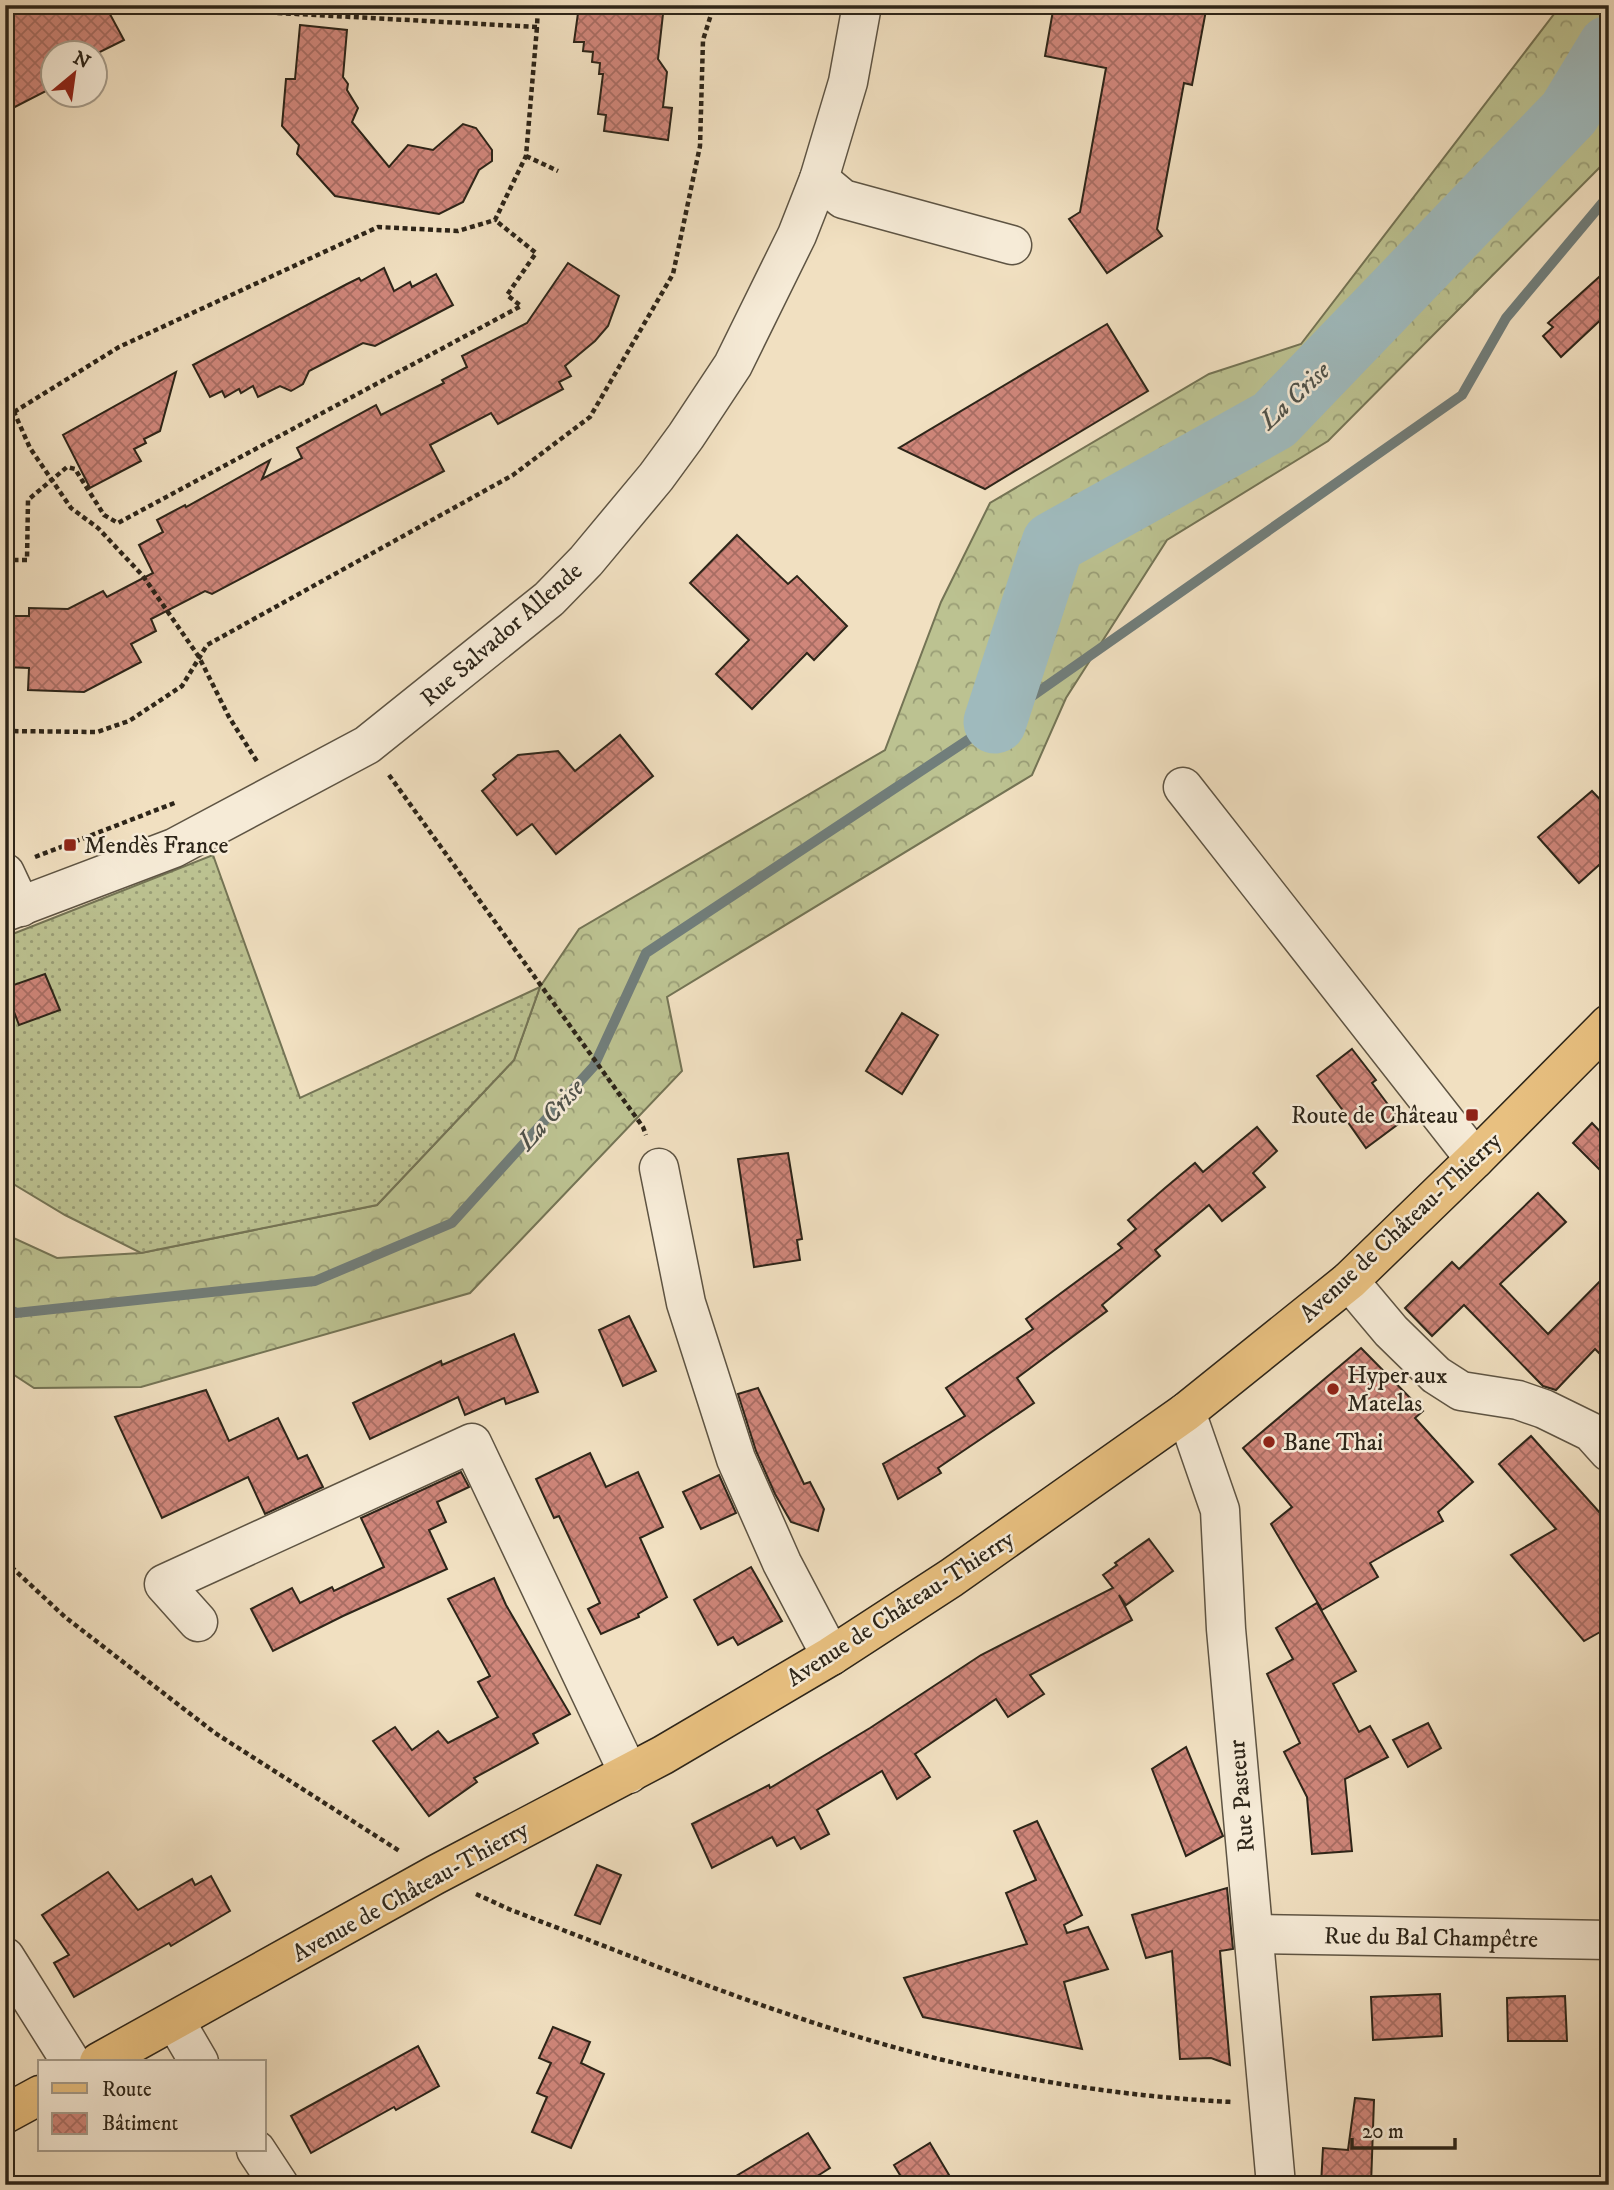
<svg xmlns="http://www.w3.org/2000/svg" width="1614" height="2190" font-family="'IM FELL DW Pica',serif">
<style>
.forest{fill:url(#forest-crowns);stroke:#747455;stroke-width:2}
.garden{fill:url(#garden-dots);stroke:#747455;stroke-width:2}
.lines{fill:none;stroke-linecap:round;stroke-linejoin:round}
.stream{stroke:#717e7b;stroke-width:10}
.river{stroke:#9fbabd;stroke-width:63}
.building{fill:url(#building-cross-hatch);stroke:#2d2519;stroke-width:2}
.minor-casing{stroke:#5e5443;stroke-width:41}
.major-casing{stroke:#2d2519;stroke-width:41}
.path{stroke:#2d2519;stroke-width:4.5;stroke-dasharray:5 3.5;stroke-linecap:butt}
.minor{stroke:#f6ebd7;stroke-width:38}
.major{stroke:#e8c080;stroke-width:38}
.poi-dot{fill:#8f2418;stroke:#f6ebd7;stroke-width:2.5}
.labels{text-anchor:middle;stroke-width:5;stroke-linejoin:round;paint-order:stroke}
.street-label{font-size:24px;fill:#2d2519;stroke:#f6ebd7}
.poi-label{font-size:24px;fill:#2d2519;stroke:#f6ebd7;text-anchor:start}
.water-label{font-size:26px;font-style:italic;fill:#4f524a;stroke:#f6ebd7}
</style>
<defs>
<pattern id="forest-crowns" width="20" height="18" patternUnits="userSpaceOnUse" patternTransform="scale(1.75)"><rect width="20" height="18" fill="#bcc291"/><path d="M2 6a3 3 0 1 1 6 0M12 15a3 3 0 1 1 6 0" fill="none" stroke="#999d76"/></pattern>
<pattern id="garden-dots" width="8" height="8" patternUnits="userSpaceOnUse" patternTransform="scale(1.75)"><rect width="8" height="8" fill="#bcc291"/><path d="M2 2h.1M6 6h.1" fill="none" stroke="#999d76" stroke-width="1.8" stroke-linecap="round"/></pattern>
<pattern id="building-cross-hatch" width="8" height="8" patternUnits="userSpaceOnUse" patternTransform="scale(1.75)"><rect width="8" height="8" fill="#cf867a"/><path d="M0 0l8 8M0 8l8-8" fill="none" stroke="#a86d63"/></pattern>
</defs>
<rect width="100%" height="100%" fill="#f1e0c1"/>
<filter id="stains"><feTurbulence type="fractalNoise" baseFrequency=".00286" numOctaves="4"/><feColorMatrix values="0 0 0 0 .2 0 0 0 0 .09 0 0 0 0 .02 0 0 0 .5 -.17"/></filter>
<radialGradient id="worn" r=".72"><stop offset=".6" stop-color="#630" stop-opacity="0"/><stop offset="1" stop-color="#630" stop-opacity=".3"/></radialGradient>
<path class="forest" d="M1561 5H1609V158L1328 441 1167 540 1066 698 1032 775 667 997 682 1071 470 1293 141 1387 34 1388 5 1369V1234L57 1258 141 1253 377 1205 514 1060 540 987 579 929 885 750 941 602 990 503 1209 374 1301 344Z"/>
<path class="garden" d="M213 855 300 1098 540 987 514 1060 377 1205 141 1253 65 1215 5 1179V937Z"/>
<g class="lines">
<path class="stream" d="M5 1307 16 1313 315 1281 452 1223 594 1066 646 953 995 722 1462 395 1506 318 1609 195"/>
<path class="river" d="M995 722 1053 543 1274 420 1569 113 1609 47"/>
</g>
<g class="building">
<path d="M5 5H105L124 40 94 55V52H52V88L5 112Z"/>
<path d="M589 5H664L658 59 667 72 663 107 672 108 668 140 604 131 606 115 598 114 603 74H599L600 63 592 62 593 52 583 51 584 42H574L578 13 588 14Z"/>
<path d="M1054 5H1207L1192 85 1184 83 1157 229 1162 236 1107 273 1069 219 1080 212 1106 68 1045 56Z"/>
<path d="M300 25 347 30 343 77 348 84 347 90 358 108 352 122 389 167 408 145 433 150 463 124 476 128 492 150V161L479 170 463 202 439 214 335 196 297 154 299 145 282 126 286 79H295Z"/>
<path d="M568 263 619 296 608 326 595 341 565 366 571 376 559 382 563 389 498 424 491 413 430 445 444 471 212 594 205 591 151 619 156 631 131 644 141 662 84 692 28 690 29 668 5 667V616H29V608L68 609 103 591 107 597 153 573 139 545 163 532 157 520 185 505 186 507 270 460 262 479 302 458 297 448 376 405 381 415 444 383 442 380 467 367 462 356 527 323Z"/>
<path d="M384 268 394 291 410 282 412 287 436 274 453 305 375 346 363 343 309 371 303 384 291 391 280 386 258 397 253 386 241 393 239 389 225 397 222 391 210 397 193 365 347 284 359 278 361 281Z"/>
<path d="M1609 268V312L1561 357 1543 336 1553 327 1548 323Z"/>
<path d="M1107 324 1148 391 985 489 899 448Z"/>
<path d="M176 372 160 431 144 439 146 443 134 449 141 461 90 488 63 435Z"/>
<path d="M737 535 788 584 797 576 847 626 814 660 807 653 752 709 716 674 749 640 690 583Z"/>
<path d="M620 735 653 776 556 854 532 824 517 835 482 791 496 779 493 775 518 755 558 751 575 771Z"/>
<path d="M1592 791 1609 809V856L1579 883 1538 837Z"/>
<path d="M45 974 60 1010 19 1025 5 988Z"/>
<path d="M902 1013 938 1035 902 1094 866 1071Z"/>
<path d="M1352 1049 1376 1080 1372 1083 1401 1122 1366 1148 1345 1118 1347 1116 1317 1076Z"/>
<path d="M1592 1123 1609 1141V1179L1573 1143Z"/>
<path d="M1257 1127 1277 1151 1253 1173 1265 1187 1222 1221 1209 1205 1155 1250 1160 1256 1102 1305 1107 1311 1017 1378 1034 1403 938 1468 941 1473 898 1499 883 1464 965 1416 946 1388 1033 1329 1026 1319 1122 1248 1118 1244 1136 1229 1128 1220 1165 1188 1195 1163 1203 1172Z"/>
<path d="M788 1153 802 1239 797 1240 800 1260 754 1267 738 1159Z"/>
<path d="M1538 1193 1566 1222 1500 1284 1548 1334 1609 1272V1363L1595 1349 1556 1390 1543 1386 1464 1305 1432 1336 1405 1308 1452 1262 1459 1269Z"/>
<path d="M629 1316 656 1371 623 1386 599 1330Z"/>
<path d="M514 1334 538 1392 506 1404 504 1398 465 1415 458 1397 370 1439 353 1403 441 1361 442 1365Z"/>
<path d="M1361 1348 1423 1411 1415 1418 1473 1482 1438 1512 1443 1521 1370 1563 1378 1577 1322 1610 1271 1524 1292 1507 1243 1448Z"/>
<path d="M758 1388 804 1484 810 1482 824 1509 818 1531 791 1522 775 1494 756 1451 738 1394Z"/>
<path d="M206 1390 229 1441 278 1418 298 1459 307 1455 323 1487 265 1514 248 1477 162 1518 115 1417Z"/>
<path d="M1531 1436 1609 1523V1627L1584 1641 1511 1555 1556 1529 1499 1464Z"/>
<path d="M590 1453 606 1487 638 1472 663 1527 640 1538 667 1597 638 1614 639 1617 601 1634 588 1609 600 1603 559 1516 554 1518 536 1479Z"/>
<path d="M461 1472 469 1487 437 1502 446 1522 429 1530 447 1569 343 1616 273 1651 251 1609 292 1588 300 1603 332 1587 334 1591 384 1567 361 1518Z"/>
<path d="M719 1475 736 1513 701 1529 683 1492Z"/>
<path d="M1149 1539 1173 1571 1126 1605 1119 1595 1132 1620 1030 1675 1044 1694 1008 1717 996 1699 915 1754 930 1777 897 1799 882 1771 817 1810 829 1834 801 1849 794 1837 777 1846 772 1837 712 1868 692 1824 769 1785 770 1788 870 1728 981 1655 1113 1588 1103 1575 1117 1565 1115 1563Z"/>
<path d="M751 1567 782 1621 738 1645 733 1637 718 1645 694 1600Z"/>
<path d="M494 1578 506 1605 570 1714 533 1734 538 1743 474 1778 477 1782 429 1816 373 1741 395 1727 412 1750 438 1731 448 1743 498 1717 478 1682 490 1676 448 1599Z"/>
<path d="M1317 1603 1356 1671 1333 1684 1359 1732 1370 1726 1388 1757 1345 1779 1352 1851 1312 1854 1307 1797 1284 1752 1300 1743 1267 1674 1293 1659 1276 1628Z"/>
<path d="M1428 1723 1441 1748 1408 1767 1393 1740Z"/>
<path d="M1186 1747 1223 1836 1186 1856 1152 1769Z"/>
<path d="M1037 1821 1082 1915 1064 1925 1067 1933 1088 1927 1108 1969 1064 1982 1082 2049 923 2017 904 1978 1027 1944 1006 1893 1036 1880 1014 1831Z"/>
<path d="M597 1865 621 1875 600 1924 575 1915Z"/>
<path d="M108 1872 138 1910 192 1879 195 1885 211 1876 230 1911 171 1946 169 1943 74 1997 54 1963 69 1955 42 1915Z"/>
<path d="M1227 1888 1233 1949 1220 1951 1230 2065 1211 2058 1180 2059 1172 1951 1146 1958 1132 1915Z"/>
<path d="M1440 1994 1442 2036 1373 2040 1371 1997Z"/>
<path d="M1565 1996 1567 2041H1508L1507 1998Z"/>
<path d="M553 2027 590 2042 581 2063 604 2074 571 2148 532 2132 547 2097 537 2093 551 2063 539 2058Z"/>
<path d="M418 2046 439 2086 396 2110 394 2107 311 2153 291 2116Z"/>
<path d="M1355 2098 1374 2100 1371 2185H1321L1323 2148 1348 2150Z"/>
<path d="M808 2133 830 2168 803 2185H721Z"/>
<path d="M930 2143 955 2185H906L894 2165Z"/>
</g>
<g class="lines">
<defs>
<g id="minor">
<path d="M819 179 843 199 1012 245"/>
<path d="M1183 787 1475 1159"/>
<path d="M5 873 21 907"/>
<path d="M5 912 174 848 367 745 549 599 586 561 656 477 686 436 733 365 797 235 819 179 848 82 862 5"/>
<path d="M659 1168 686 1303 736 1459 782 1563 831 1656"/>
<path d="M1349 1281 1391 1331 1436 1375 1461 1391 1518 1400 1544 1409 1591 1432 1609 1452"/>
<path d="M1186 1412 1220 1510 1226 1629 1276 2185"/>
<path d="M198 1622 164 1584 472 1443 629 1774"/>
<path d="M1254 1934 1609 1940"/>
<path d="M5 1957 71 2062"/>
<path d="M175 2021 199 2062"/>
<path d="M256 2150 279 2185"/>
</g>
<g id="major">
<path d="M99 2062 435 1875 663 1755 831 1656 951 1578 1186 1412 1349 1281 1475 1159 1609 1024"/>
<path d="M5 2114 40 2095"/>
</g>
</defs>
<use href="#minor" class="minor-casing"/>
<use href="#major" class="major-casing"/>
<g class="path">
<path d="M223 5V10L537 27 538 5"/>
<path d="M526 156 558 171"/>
<path d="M5 409 14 412 30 448 71 508 98 528 143 576 199 657 229 717 258 763"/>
<path d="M14 412 119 347 378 227 458 231 495 220 526 156 537 27"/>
<path d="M5 560H27L28 500 67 467 75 469 104 515 118 523 521 306 507 295 536 253 495 220"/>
<path d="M5 731 97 732 129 721 182 686 207 645 513 475 590 417 673 274 700 146 703 40 714 5"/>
<path d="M389 775 643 1127 646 1135"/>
<path d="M35 857 177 802"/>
<path d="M5 1561 65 1617 215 1733 401 1852"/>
<path d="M476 1894 511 1910C629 1955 747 2004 869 2040 987 2075 1109 2096 1232 2102"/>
</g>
<use href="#minor" class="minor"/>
<use href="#major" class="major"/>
</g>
<g class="poi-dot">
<rect x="63" y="838" width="14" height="14" rx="3.5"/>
<rect x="1465" y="1108" width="14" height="14" rx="3.5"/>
<circle cx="1333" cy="1389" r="7"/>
<circle cx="1269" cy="1442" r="7"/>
</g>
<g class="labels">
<g class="street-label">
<text transform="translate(501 634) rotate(-41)" y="8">Rue Salvador Allende</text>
<text transform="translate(1400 1227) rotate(-43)" y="8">Avenue de Château-Thierry</text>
<text transform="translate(900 1608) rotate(-33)" y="8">Avenue de Château-Thierry</text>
<text transform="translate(1241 1796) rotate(-95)" y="8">Rue Pasteur</text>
<text transform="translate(410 1891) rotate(-29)" y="8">Avenue de Château-Thierry</text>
<text transform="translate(1431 1937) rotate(1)" y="8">Rue du Bal Champêtre</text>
</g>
<g class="poi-label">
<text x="84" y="853">Mendès France</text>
<text x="1458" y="1123" text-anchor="end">Route de Château</text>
<text x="1347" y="1383">Hyper aux<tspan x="1347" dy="28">Matelas</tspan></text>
<text x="1283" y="1450">Bane Thai</text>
</g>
<g class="water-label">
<text transform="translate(1294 395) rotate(-43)" y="9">La Crise</text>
<text transform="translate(550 1114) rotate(-48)" y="9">La Crise</text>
</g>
</g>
<rect width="1614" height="2190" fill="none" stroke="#f1e0c1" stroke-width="28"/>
<rect x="7" y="7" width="1600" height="2176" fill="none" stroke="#2d2519" stroke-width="3.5"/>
<rect x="14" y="14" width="1586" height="2162" fill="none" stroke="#2d2519" stroke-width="2"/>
<rect x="38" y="2060" width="228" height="91" fill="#f6ebd7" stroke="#a69c8b" stroke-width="2"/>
<rect x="52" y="2083" width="35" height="10" fill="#e8c080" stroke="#a69c8b" stroke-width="2"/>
<text x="102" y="2096" font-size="21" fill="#2d2519">Route</text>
<rect x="52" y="2113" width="35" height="21" fill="url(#building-cross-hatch)" stroke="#a69c8b" stroke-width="2"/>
<text x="102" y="2130" font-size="21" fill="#2d2519">Bâtiment</text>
<g transform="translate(74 74) rotate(29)"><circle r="33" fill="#f6ebd7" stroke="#a69c8b" stroke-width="2"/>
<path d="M0-5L12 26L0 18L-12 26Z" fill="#8f2418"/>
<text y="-10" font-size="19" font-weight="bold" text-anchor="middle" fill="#2d2519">N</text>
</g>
<path d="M1352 2138v10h103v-10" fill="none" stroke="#2d2519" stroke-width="3.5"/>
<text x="1362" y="2138" font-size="21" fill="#2d2519" stroke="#f6ebd7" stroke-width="5" paint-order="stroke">20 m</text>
<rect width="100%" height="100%" filter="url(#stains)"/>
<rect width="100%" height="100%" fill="url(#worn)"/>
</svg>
